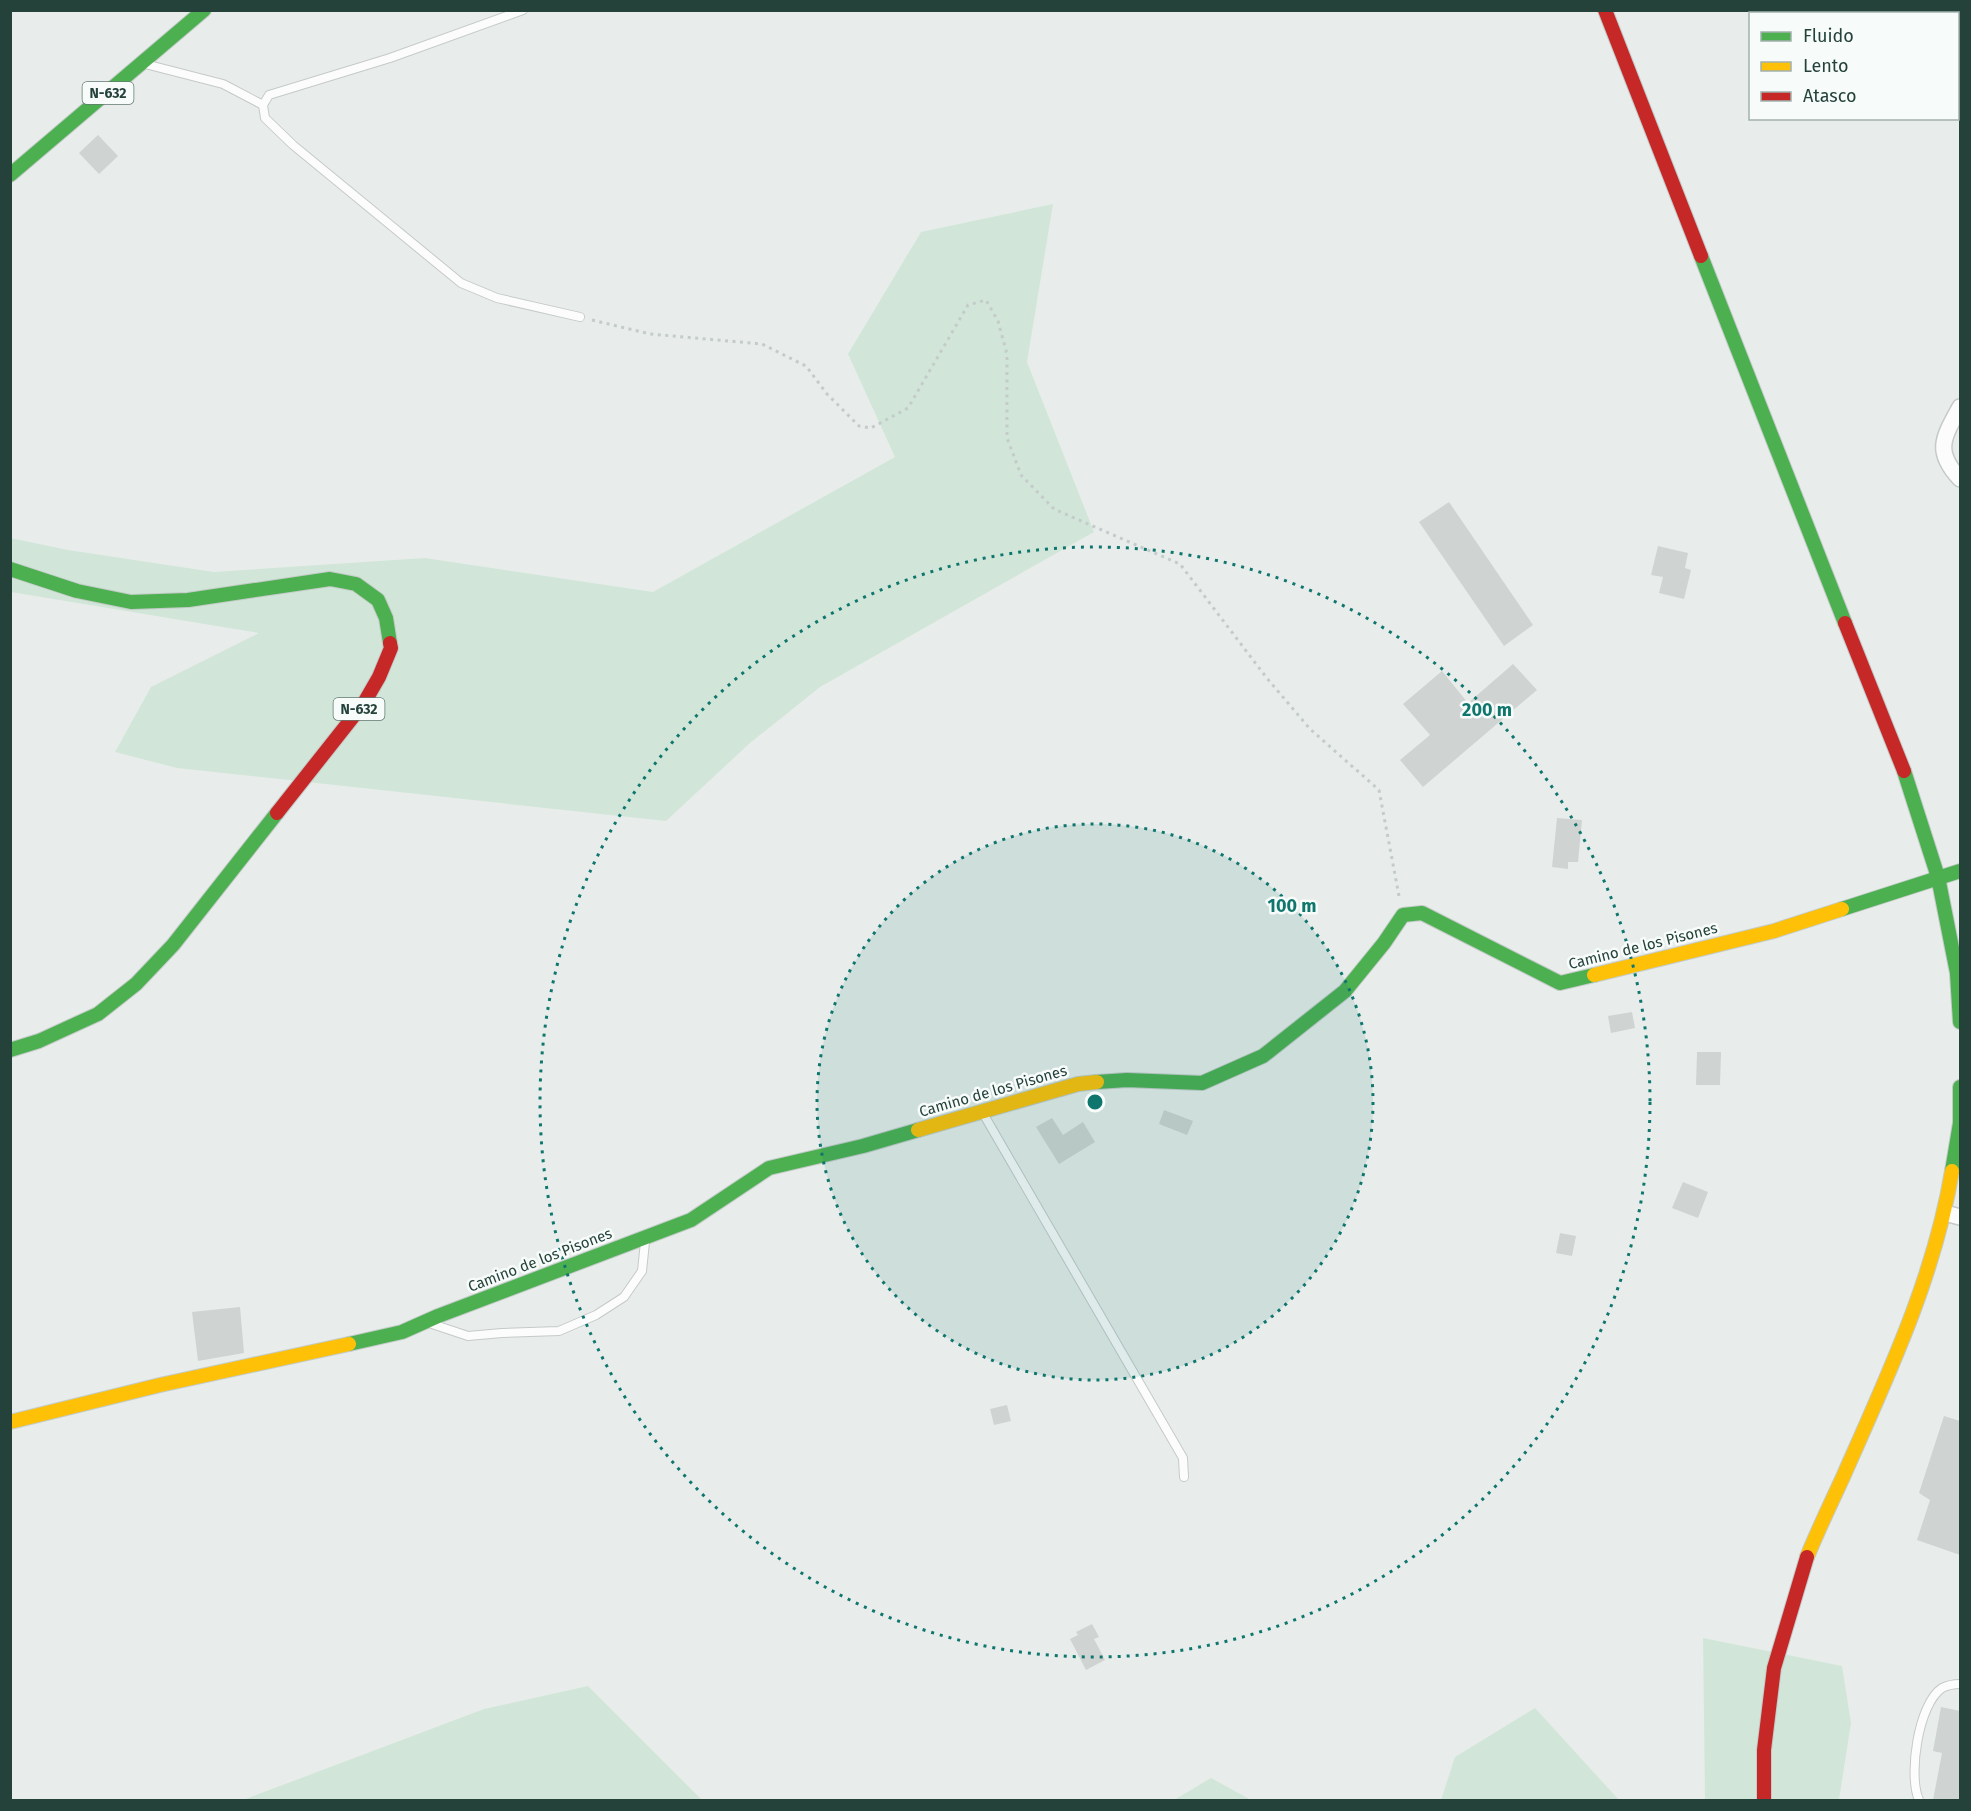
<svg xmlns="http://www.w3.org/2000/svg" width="1971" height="1811" font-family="'Fira Sans',sans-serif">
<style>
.green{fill:#d1e6d8}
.building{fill:#cfd4d2}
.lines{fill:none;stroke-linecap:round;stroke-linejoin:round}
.lane-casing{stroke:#c5cac8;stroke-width:10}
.street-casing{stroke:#c5cac8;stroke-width:18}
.fast-casing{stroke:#c3cbc8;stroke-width:16}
.slow-casing{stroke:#c3cbc8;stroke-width:16}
.jam-casing{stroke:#c3cbc8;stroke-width:16}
.path{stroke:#c3ccca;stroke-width:3;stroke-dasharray:3 4.5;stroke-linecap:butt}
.lane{stroke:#fcfcfc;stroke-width:8}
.street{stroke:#fcfcfc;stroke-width:15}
.fast{stroke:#4caf50;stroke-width:14}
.slow{stroke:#ffc107;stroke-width:14}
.jam{stroke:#c62828;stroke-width:14}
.ring{fill:none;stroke:#0f766e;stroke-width:3;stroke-dasharray:3 6}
.labels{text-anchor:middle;stroke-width:5;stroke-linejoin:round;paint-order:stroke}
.shield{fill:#f7fbf9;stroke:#637a73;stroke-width:1.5}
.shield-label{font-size:14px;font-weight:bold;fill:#24423a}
.street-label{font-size:15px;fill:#24423a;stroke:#f7fbf9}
.centre{fill:#0f766e;stroke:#f7fbf9;stroke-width:3}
.ring-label{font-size:18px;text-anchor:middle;font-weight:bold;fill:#0f766e;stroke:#f7fbf9;stroke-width:5;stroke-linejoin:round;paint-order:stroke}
</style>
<rect width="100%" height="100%" fill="#e8edeb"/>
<g class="green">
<path d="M1053 204 1027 362 1094 532 820 687 750 743 666 821 177 768 115 752 151 687 259 633 11 592 10 538 68 550 214 572 425 558 653 592 895 457 848 354 921 232Z"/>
<path d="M1703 1638 1842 1666 1851 1723 1839 1800H1705Z"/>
<path d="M588 1686 702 1800H243L484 1709Z"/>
<path d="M1535 1708 1619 1800H1441L1455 1757Z"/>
<path d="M1211 1778 1251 1800H1174Z"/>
</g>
<g class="building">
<path d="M98 135 118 156 99 174 79 153Z"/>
<path d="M1449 502 1533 625 1504 646 1419 522Z"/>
<path d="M1658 546 1688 553 1685 568 1691 570 1684 599 1659 593 1663 577 1651 575Z"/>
<path d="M1513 664 1537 690 1423 787 1400 760 1430 735 1403 704 1442 671 1468 703Z"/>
<path d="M1557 818 1582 820 1578 862H1568V869L1552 867Z"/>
<path d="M1632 1012 1635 1028 1611 1033 1608 1016Z"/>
<path d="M1697 1052H1721L1720 1085H1696Z"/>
<path d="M1164 1110 1193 1121 1187 1135 1159 1124Z"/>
<path d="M1052 1118 1063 1135 1083 1122 1095 1142 1059 1164 1036 1127Z"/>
<path d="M1683 1182 1708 1192 1698 1218 1672 1208Z"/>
<path d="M1560 1233 1576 1236 1572 1256 1556 1253Z"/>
<path d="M240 1307 244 1353 198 1361 192 1312Z"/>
<path d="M1007 1405 1011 1421 994 1425 990 1409Z"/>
<path d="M1944 1416 1960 1421V1555L1917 1540 1930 1500 1919 1493Z"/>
<path d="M1092 1624 1099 1637 1094 1639 1105 1660 1086 1670 1070 1639 1078 1635 1076 1632Z"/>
<path d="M1941 1707 1960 1711V1800H1933L1942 1753 1933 1751Z"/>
</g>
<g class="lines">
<defs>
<g id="lane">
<path d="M523 10 390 58 269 95 263 105 265 118 293 145 461 283 497 298 580 317"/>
<path d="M149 65 223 84 263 105"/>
<path d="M984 1115 1183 1458 1184 1477"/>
<path d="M432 1324 468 1336 502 1333 559 1331 596 1315 624 1297 642 1271 645 1242"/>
<path d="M1919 1800C1908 1776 1918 1704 1942 1688 1948 1685 1954 1684 1960 1684"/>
</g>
<g id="street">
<path d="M1960 407C1943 438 1934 451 1960 479"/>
<path d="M1945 1213 1960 1217"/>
</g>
<g id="fast">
<path d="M10 175 204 10"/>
<path d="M1701 256 1845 623"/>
<path d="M10 569 77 591 131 602 188 600 330 579 356 584 378 600 386 618 390 643"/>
<path d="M1904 771 1938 877 1957 973 1960 1022"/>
<path d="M1842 909 1960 871"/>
<path d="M10 1050 39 1041 98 1014 136 984 173 945 277 813"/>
<path d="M1097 1082 1127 1080 1202 1083 1263 1056 1345 991 1384 943 1403 915 1422 913 1560 983 1594 975"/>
<path d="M1952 1171 1960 1123V1087"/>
<path d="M349 1344 402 1332 438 1316 691 1220 769 1168 863 1146 918 1130"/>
</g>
<g id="slow">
<path d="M1594 975 1774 931 1842 909"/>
<path d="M918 1130 1078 1084 1097 1082"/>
<path d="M10 1422 160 1385 349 1344"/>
<path d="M1807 1557C1818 1530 1831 1503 1843 1477 1887 1377 1934 1279 1952 1171"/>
</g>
<g id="jam">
<path d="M1605 10 1701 256"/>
<path d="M1845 623 1904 771"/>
<path d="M277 813 364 703 379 677 391 648 390 643"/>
<path d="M1764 1800V1750L1774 1668 1807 1557"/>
</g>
</defs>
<use href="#lane" class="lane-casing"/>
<use href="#street" class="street-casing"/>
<use href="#fast" class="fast-casing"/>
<use href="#slow" class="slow-casing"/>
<use href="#jam" class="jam-casing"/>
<path class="path" d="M592 320 650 334 762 344 806 366 827 394 859 426 871 428 908 408 968 305 986 300 998 321 1007 354V438L1021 475 1054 509 1180 564 1266 677 1310 729 1379 790 1399 896"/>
<use href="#lane" class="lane"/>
<use href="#street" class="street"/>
<use href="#fast" class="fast"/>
<use href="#slow" class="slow"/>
<use href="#jam" class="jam"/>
</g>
<circle cx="1095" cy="1102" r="278" fill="#0f766e" fill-opacity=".12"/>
<g class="ring">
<circle cx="1095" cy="1102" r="278"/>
<circle cx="1095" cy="1102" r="555"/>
</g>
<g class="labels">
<g class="shield">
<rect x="82.5" y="82" width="51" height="22" rx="4.5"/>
<rect x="333.5" y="698" width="51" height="22" rx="4.5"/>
</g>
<g class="shield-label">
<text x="108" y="98">N-632</text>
<text x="359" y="714">N-632</text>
</g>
<g class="street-label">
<text transform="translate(1643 946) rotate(-14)" y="5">Camino de los Pisones</text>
<text transform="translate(993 1091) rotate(-16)" y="5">Camino de los Pisones</text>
<text transform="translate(540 1260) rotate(-21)" y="5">Camino de los Pisones</text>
</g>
</g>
<circle cx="1095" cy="1102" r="9" class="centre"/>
<g class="ring-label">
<text x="1487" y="716">200 m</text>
<text x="1292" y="912">100 m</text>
</g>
<rect width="1971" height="1811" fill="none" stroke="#24423a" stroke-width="24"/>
<rect x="1749" y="12" width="210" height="108" fill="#f7fbf9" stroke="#a3b1ad" stroke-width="1.5"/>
<rect x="1761" y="32" width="30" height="9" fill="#4caf50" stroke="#a3b1ad" stroke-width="1.5"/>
<text x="1803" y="42" font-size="18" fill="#24423a">Fluido</text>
<rect x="1761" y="62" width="30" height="9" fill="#ffc107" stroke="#a3b1ad" stroke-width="1.5"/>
<text x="1803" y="72" font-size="18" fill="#24423a">Lento</text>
<rect x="1761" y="92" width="30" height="9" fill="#c62828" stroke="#a3b1ad" stroke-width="1.5"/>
<text x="1803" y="102" font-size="18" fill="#24423a">Atasco</text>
</svg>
